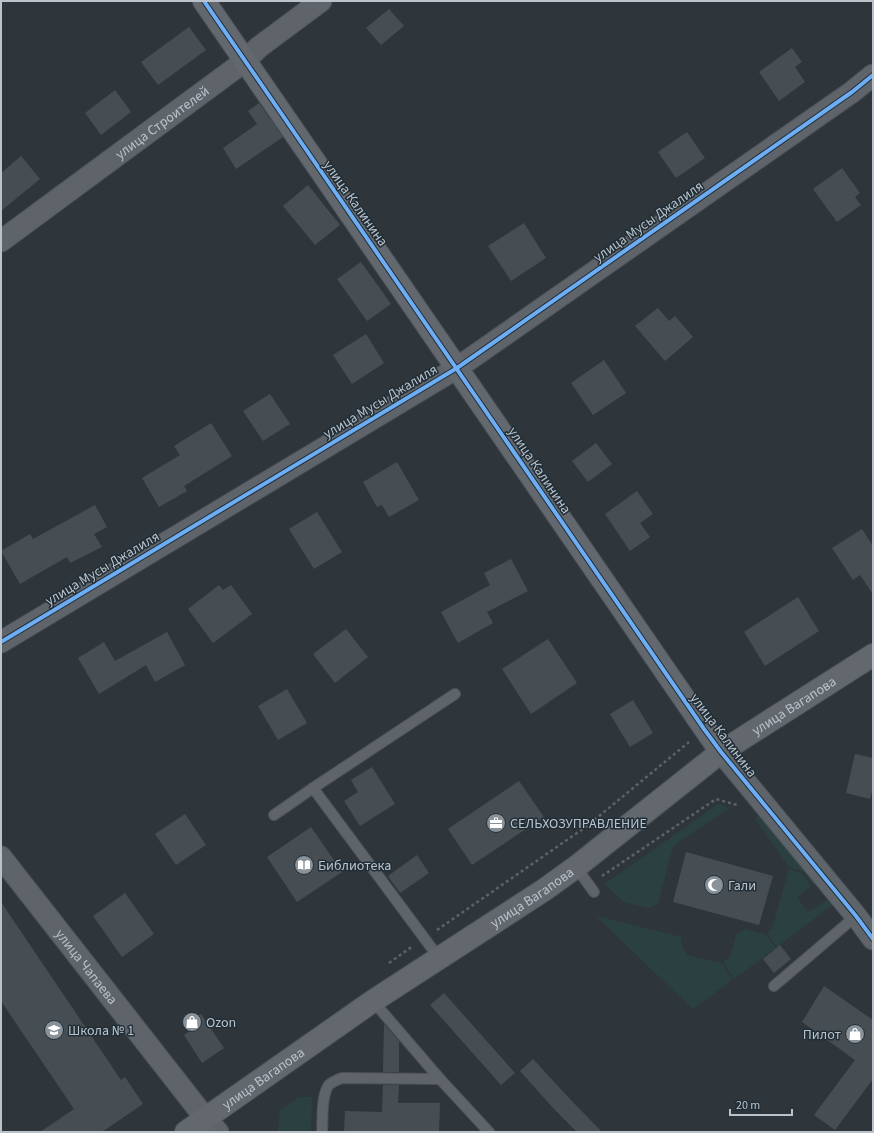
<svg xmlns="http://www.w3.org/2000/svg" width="874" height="1133" font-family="'Source Sans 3',sans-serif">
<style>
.green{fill:#2b4141}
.building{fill:#474e53}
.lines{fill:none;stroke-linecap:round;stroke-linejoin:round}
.lane-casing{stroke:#4d5257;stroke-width:12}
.street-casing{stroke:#4d5257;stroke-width:23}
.secondary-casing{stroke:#4d5257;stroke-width:24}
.path{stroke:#5d6367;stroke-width:2.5;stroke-dasharray:3 3;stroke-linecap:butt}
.lane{stroke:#5f646a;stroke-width:10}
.street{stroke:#5f646a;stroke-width:21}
.secondary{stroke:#63686e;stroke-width:22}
.cycleway-casing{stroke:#212e37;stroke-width:6}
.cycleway{stroke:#6dadf4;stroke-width:4}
.labels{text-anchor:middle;stroke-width:3;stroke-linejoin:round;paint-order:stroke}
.street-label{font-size:14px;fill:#bac3cb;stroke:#212e37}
.poi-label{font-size:14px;fill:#bac3cb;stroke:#212e37;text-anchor:start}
</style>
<rect width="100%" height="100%" fill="#2e363c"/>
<g class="green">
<path d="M718 804 729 808 673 846 658 904 649 908 624 902 605 884Z"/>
<path d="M757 816 776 821 836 902 777 947 767 933 772 929 789 869 802 873 811 886 797 897 808 912 828 899 816 883 813 885 804 872 789 867 756 820Z"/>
<path d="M596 916 682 937 681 943 687 955 722 963 732 980 693 1009Z"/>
<path d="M745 929 766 935 776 948 734 979 723 962 730 957 736 935Z"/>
<path d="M299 1097H312L311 1132H278L280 1110Z"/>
</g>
<g class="building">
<path d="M389 9 404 26 381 45 366 28Z"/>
<path d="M189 27 206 50 158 85 141 62Z"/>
<path d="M792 48 802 62 795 67 805 82 779 101 759 72Z"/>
<path d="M115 90 131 112 101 135 85 113Z"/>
<path d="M259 103 283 137 236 169 223 148 257 124 248 111Z"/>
<path d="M687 132 705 158 676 178 658 152Z"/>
<path d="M21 156 40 179 1 211V173Z"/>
<path d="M842 168 860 193 855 197 861 205 837 222 813 189Z"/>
<path d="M308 185 340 225 315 245 283 206Z"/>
<path d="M524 223 546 258 511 281 488 246Z"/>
<path d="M361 262 391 304 367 321 337 279Z"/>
<path d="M658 308 669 321 675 316 693 337 665 361 635 326Z"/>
<path d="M366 334 384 363 352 384 333 355Z"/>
<path d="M604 360 626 393 593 415 571 383Z"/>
<path d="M270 394 290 424 263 441 243 411Z"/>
<path d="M211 423 232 456 184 486 187 491 159 507 142 478 180 455 174 446Z"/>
<path d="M596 443 612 464 588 482 572 461Z"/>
<path d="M397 462 419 500 389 517 382 505 377 507 363 482Z"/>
<path d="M637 491 653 514 640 523 650 537 630 551 605 514Z"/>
<path d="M95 505 107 527 94 534 102 547 70 563 67 557 20 584 1 551 30 534 33 539Z"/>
<path d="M317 512 342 552 314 569 289 529Z"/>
<path d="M862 529 873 546V594L860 575 853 580 832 548Z"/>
<path d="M511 559 528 591 487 612 493 623 458 643 441 612 490 585 484 573Z"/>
<path d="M219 585 223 590 231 585 252 614 213 643 188 609Z"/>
<path d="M798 597 819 631 765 666 744 632Z"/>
<path d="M346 629 368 657 335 683 313 654Z"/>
<path d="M167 632 185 665 155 682 146 665 99 694 78 658 104 642 115 661Z"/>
<path d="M548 639 577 683 531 714 502 669Z"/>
<path d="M287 689 307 723 278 740 258 706Z"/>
<path d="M633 700 653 733 630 747 610 714Z"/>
<path d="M855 754 873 758V788L870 799 846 793Z"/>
<path d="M372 767 395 804 360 826 344 801 358 792 351 780Z"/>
<path d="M519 781 544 817 472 865 448 829Z"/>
<path d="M185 814 206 845 176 865 155 834Z"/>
<path d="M311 827 342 872 297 902 267 857Z"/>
<path d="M686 852 773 876 759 925 673 902Z"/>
<path d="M417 855 429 873 400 893 388 876Z"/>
<path d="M125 893 154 934 122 957 93 916Z"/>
<path d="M1 902 121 1080 125 1077 143 1104 102 1132H40L74 1109 1 1001Z"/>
<path d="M780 945 791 959 774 973 763 959Z"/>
<path d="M824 986 873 1020V1079L835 1130 814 1115 855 1060 802 1022Z"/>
<path d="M444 993 515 1073 501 1085 430 1005Z"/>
<path d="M201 1014 224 1048 202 1063 184 1035 193 1029 189 1023Z"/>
<path d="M384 1024 399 1041V1072H383Z"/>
<path d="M533 1059 569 1098 602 1132H577L554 1109 520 1071Z"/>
<path d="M383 1085H399L398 1103H440L439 1132H344L345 1111 382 1112Z"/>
</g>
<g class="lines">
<defs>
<g id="lane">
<path d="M274 815 313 788"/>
<path d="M576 867 594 892"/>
<path d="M439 958 313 788 455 694"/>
<path d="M774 986 856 916"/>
<path d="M373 1001 440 1079 489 1132"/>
<path d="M322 1132C323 1118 321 1099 328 1086 331 1082 337 1080 342 1078L440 1079"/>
</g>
<g id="street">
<path id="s1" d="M1 241 245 61 259 47 321 1"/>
<path d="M1 642 457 368 852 92 873 75"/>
<path d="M721 752 856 916 873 939"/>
<path id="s2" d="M1 857 206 1119 218 1132"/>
</g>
<g id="secondary">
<path d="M204 1 721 752"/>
<path id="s3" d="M186 1132 373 1001 544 890 576 867 721 752 873 655"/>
</g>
</defs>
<use href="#lane" class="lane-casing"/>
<use href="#street" class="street-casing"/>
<use href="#secondary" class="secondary-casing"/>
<g class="path">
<path d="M602 876 716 799 737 805"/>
<path d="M437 930 587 826 689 742"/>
<path d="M389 963 413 946"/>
</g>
<use href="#lane" class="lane"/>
<use href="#street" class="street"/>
<use href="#secondary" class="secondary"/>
<defs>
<g id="cycleway">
<path d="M204 1 704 729 721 752 856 916 873 939"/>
<path d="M1 642 457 368 852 92 873 75"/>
</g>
</defs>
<use href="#cycleway" class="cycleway-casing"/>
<use href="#cycleway" class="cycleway"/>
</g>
<defs>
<symbol id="office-disc" viewBox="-11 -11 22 22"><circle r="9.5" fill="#899299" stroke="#212e37"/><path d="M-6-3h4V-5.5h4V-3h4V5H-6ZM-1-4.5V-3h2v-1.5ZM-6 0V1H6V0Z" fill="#fff"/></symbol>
<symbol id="library-disc" viewBox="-11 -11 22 22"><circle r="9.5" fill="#899299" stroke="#212e37"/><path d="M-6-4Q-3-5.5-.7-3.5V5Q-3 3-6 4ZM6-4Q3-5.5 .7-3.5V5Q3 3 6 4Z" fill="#fff"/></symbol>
<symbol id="mosque-disc" viewBox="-11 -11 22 22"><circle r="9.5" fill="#899299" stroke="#212e37"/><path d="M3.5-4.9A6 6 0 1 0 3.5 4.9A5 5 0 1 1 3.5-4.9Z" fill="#fff"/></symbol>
<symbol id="shop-disc" viewBox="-11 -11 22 22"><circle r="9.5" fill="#899299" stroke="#212e37"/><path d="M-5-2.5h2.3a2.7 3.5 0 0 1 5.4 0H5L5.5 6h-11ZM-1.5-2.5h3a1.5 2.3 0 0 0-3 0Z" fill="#fff"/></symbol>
<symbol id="school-disc" viewBox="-11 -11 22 22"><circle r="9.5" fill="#899299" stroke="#212e37"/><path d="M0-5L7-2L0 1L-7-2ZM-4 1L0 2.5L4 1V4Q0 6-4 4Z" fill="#fff"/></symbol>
</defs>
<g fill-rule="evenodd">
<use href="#office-disc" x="485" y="812" width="22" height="22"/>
<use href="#library-disc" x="293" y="854" width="22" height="22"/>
<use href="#mosque-disc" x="703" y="874" width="22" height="22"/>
<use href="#shop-disc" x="181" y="1011" width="22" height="22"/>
<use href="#school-disc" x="43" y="1019" width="22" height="22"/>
<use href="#shop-disc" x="844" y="1023" width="22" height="22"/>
</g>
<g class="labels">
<g class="street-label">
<text dy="5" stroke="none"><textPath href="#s1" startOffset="200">улица Строителей</textPath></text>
<text transform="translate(356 203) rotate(55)" y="5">улица Калинина</text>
<text transform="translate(648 221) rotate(-35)" y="5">улица Мусы Джалиля</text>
<text transform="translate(380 401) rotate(-31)" y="5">улица Мусы Джалиля</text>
<text transform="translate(540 470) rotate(56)" y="5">улица Калинина</text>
<text transform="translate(102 568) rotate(-31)" y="5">улица Мусы Джалиля</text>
<text dy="5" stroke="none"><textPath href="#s3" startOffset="743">улица Вагапова</textPath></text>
<text transform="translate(724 735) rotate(53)" y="5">улица Калинина</text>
<text dy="5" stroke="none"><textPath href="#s3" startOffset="418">улица Вагапова</textPath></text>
<text dy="5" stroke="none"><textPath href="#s2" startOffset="139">улица Чапаева</textPath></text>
<text dy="5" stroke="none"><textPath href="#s3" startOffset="94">улица Вагапова</textPath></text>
</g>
<g class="poi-label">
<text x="510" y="828">СЕЛЬХОЗУПРАВЛЕНИЕ</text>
<text x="318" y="870">Библиотека</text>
<text x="728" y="890">Гали</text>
<text x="206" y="1027">Ozon</text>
<text x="68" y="1035">Школа № 1</text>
<text x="841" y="1039" text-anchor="end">Пилот</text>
</g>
</g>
<rect width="874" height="1133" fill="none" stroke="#bac3cb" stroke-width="4"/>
<path d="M730 1109v6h62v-6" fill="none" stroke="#bac3cb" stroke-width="2"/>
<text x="736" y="1109" font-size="12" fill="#bac3cb" stroke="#212e37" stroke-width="3" paint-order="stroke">20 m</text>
</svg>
